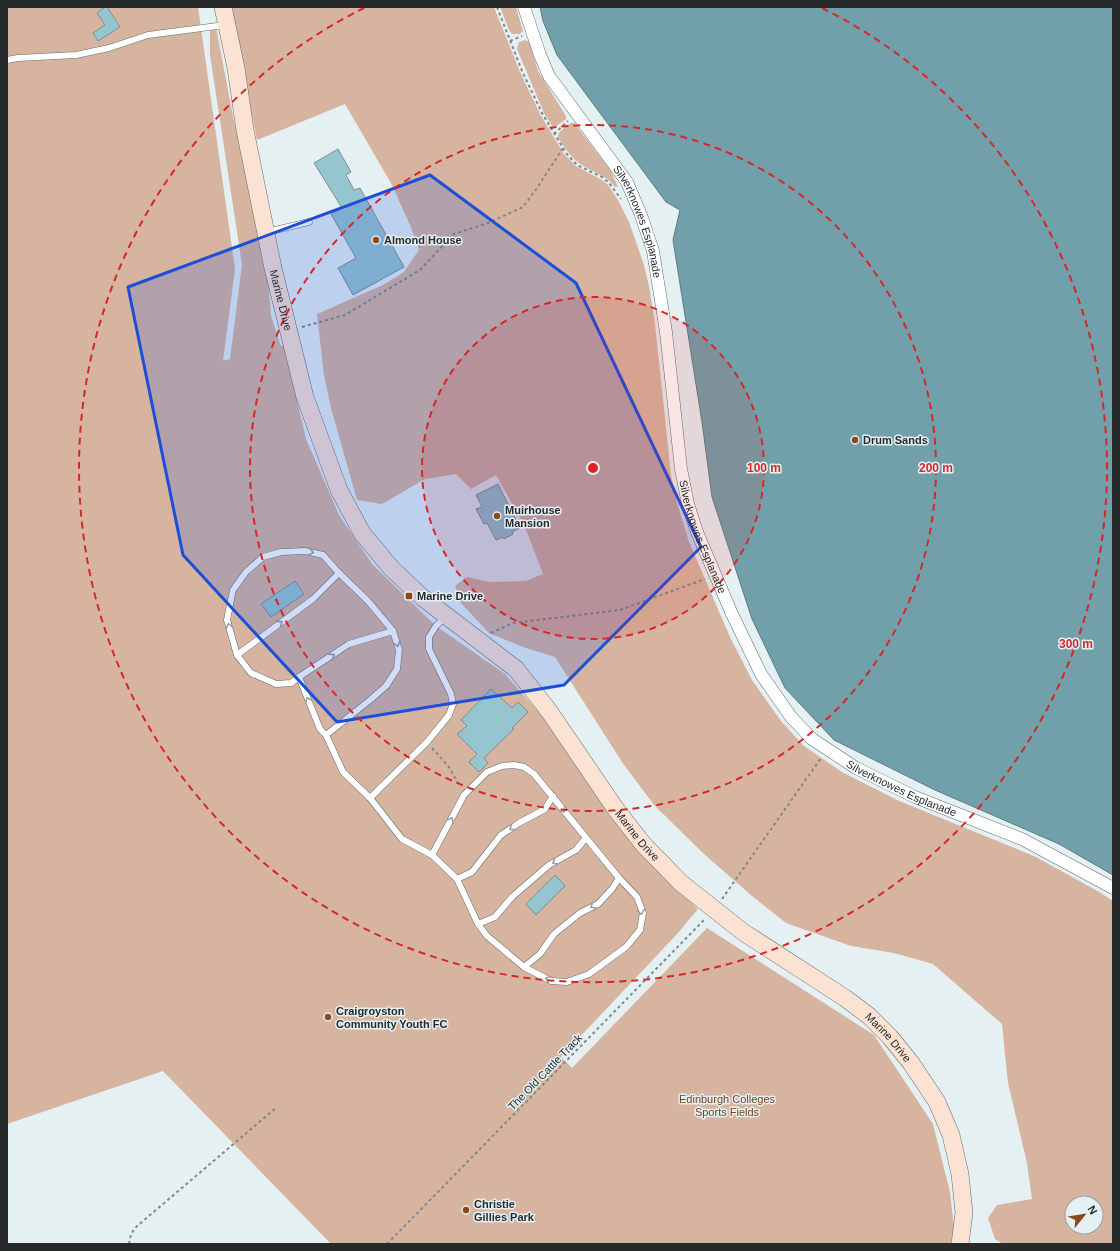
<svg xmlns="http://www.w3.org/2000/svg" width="1120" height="1251" viewBox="0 0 1120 1251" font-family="Arial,sans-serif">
  <rect width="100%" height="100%" fill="#e5f0f3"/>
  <g fill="#d7b49f" fill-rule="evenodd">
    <polygon points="7,7 198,7 235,269 223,361 230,359 242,265 210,55 210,22 216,27 233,116 256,216 268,279 271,316 281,346 284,346 306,439 339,515 372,564 436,626 505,674 543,717 609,814 650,863 698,909 678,933 561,1057 572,1068 707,928 874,1035 933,1124 950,1192 954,1228 951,1244 331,1244 163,1071 7,1124"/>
    <path d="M229,7H494L520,72L540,114L564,154L576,166L602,180L608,185L618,200L629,222L644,265L649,286L655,324L671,475L677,503L689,542L730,637L752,680L781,721L804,746L842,772L897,800L1036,857L1101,893L1113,901V1244H1003L995,1239L988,1218L997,1205L1032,1199L1027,1163L1008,1083L1002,1024L933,964L894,953L851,946L786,923L752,896L704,854L654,805L622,762L555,657L523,647L489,633L461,603L455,586L467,577L490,582L526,581L543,574L524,525L496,475L471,489L456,474L425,479L382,504L357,500L331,408L324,375L317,314L383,285L404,272L419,250L410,225L392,185L345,104L257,140ZM1072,1203H1096V1227H1072Z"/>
    <polygon points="500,7 516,7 523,31 520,34 512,34 509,30"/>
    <polygon points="525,40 529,42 538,71 566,116 566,119 555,127 552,126 544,113 517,49 519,42"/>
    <path d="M571,123H574L611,171L618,187H615C605,174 591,172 579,163C572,158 567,151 562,144C561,141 558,139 558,136C559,130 567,126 571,123Z"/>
  </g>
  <polygon fill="#71a0aa" stroke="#5a7d84" points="540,7 1113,7 1113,875 1059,844 935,790 834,740 785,688 752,619 712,497 702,422 673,240 680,210 666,202 557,55 543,21"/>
  <g fill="#95c5cf" stroke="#838d8f">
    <polygon points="105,7 107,7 120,27 98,41 93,33 105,25 97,13"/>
    <polygon points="338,149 351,172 346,175 354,190 360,188 404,267 353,295 338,268 356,258 331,214 342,208 314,163"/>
    <polygon points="498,484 520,528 512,532 513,534 504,539 503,537 496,540 487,523 484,524 476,509 482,507 476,495"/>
    <polygon points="295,581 304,594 271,617 261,604"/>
    <polygon points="491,689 512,708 518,702 528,712 512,728 514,729 484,758 488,763 479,772 469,762 477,754 457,734 467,726 461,720"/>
    <polygon points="555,875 565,886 536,915 526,904"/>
  </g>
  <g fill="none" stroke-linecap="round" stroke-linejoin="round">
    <defs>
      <g id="lane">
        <polyline points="7,60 18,58 76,55 109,48 148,35 225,25"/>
        <polyline points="267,232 309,222"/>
        <polyline points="237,655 313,599 339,573"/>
        <polyline points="299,677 349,644 393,631"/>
        <polyline points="326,735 370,700 386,686 397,669 399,650 393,631 368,601 339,573 323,555 305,551 281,552 263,557 246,572 233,590 227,620 237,655 251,673 276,684 291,683 299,677 320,729 326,735 343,772 370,798 402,839 432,855 457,879 478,924 487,936 524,967 551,981 567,982 589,974 626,947 640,930 643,913 637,897 619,878 534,774 524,767 514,765 502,766 487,772 464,795 432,855"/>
        <polyline points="370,798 427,742 449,715 453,704 451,694 429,649 429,637 436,626 445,617"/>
        <polyline points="457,879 472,872 501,835 519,823 545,809 553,796"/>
        <polyline points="478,924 495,917 512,897 549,865 576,850 585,839"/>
        <polyline points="524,967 540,954 554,934 580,913 598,904 612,889 619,878"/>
      </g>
      <g id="street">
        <path id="s1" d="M524,7L540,55L549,76L627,182L641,215L653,251L666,332L681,469L688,504L697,532L732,614L761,674L791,717L812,739L856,768L915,797L1022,839L1113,888"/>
      </g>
      <g id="secondary">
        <path id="s2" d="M223,7L236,68L245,130L273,268L305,397L339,490L362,533L392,569L423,598L516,669L549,711L615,808L643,844L681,883L743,932L845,998L869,1016L890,1037L911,1063L937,1102L951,1135L960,1174L964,1213L960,1244"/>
      </g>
    </defs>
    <use href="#lane" stroke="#626c6e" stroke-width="7"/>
    <use href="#street" stroke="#626c6e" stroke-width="13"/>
    <use href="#secondary" stroke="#626c6e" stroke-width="18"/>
    <g stroke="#81888a" stroke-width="2" stroke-dasharray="3 3" stroke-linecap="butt">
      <polyline points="497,7 522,71 542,113 566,153 577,165 602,177 609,183 621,199"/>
      <polyline points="510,41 522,36"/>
      <polyline points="554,134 568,121"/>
      <polyline points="302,327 345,315 420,270 454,234 488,223 523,207 537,188 563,148"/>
      <polyline points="491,633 513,623 620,610 705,579"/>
      <polyline points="432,748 449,767 460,787"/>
      <polyline points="722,899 821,758"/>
      <polyline points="129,1244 131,1234 136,1227 277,1107"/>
      <polyline points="387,1244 705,919"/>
    </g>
    <use href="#lane" stroke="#fff" stroke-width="6"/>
    <use href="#street" stroke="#fff" stroke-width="12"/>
    <use href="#secondary" stroke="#fce2d2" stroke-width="17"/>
  </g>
  <defs><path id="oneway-chevron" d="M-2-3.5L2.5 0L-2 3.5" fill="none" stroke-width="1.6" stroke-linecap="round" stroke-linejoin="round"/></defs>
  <g stroke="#9d9fa0">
    <use href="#oneway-chevron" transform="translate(311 552) rotate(10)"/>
    <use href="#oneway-chevron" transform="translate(280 623) rotate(-36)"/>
    <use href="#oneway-chevron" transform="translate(229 626) rotate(-104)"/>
    <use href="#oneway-chevron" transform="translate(397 644) rotate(74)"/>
    <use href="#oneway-chevron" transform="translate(332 656) rotate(-33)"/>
    <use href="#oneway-chevron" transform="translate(308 700) rotate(-112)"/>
    <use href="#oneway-chevron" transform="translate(563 810) rotate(53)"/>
    <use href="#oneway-chevron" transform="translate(451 820) rotate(-62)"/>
    <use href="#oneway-chevron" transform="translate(512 828) rotate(144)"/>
    <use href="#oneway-chevron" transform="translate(555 862) rotate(150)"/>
    <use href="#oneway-chevron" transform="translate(593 906) rotate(152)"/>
    <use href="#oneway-chevron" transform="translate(641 912) rotate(82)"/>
    <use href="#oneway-chevron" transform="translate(548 979) rotate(-157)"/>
  </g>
  <path fill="#1d4ed8" fill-opacity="0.2" stroke="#1d4ed8" stroke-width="3" stroke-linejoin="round" d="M430,175L576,283L701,547L564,685L337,722L183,555L128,287Z"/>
  <circle cx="593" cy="468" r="171" fill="#d62828" fill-opacity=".12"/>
  <g fill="none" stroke="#d62828" stroke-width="2" stroke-dasharray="7 5">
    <circle cx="593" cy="468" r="171"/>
    <circle cx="593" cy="468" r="343"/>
    <path d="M822 8A514 514 0 1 1 364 8"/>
  </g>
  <g fill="#8c4919" stroke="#e5f0f3" stroke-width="1.5">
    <circle cx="376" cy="240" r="4"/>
    <circle cx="855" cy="440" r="4"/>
    <circle cx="497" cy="516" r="4"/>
    <rect x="405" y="592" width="8" height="8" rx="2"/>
    <circle cx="328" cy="1017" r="4"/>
    <circle cx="466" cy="1210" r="4"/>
  </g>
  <g text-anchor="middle" stroke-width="3" stroke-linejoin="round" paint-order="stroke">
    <g font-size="11" fill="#262a2b" stroke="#e5f0f3">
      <text dy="4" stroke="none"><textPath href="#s1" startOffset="246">Silverknowes Esplanade</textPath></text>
      <text dy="4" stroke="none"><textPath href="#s2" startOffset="299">Marine Drive</textPath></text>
      <text dy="4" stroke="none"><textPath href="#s1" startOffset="570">Silverknowes Esplanade</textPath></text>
      <text dy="4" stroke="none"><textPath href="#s1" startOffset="905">Silverknowes Esplanade</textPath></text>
      <text dy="4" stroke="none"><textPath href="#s2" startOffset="959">Marine Drive</textPath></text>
      <text dy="4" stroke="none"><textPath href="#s2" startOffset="1283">Marine Drive</textPath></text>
      <text transform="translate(545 1072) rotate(-46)" y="4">The Old Cattle Track</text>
    </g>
    <g font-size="11" font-weight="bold" fill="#262a2b" stroke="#e5f0f3" text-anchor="start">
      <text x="384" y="244">Almond House</text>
      <text x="863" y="444">Drum Sands</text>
      <text x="505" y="514">Muirhouse<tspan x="505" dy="13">Mansion</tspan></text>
      <text x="417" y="600">Marine Drive</text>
      <text x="336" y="1015">Craigroyston<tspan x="336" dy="13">Community Youth FC</tspan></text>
      <text x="474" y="1208">Christie<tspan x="474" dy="13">Gillies Park</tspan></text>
    </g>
    <g font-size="11" fill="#724120" stroke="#e5f0f3">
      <text x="727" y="1103">Edinburgh Colleges<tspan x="727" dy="13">Sports Fields</tspan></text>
    </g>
  </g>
  <circle cx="593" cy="468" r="6" fill="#d62828" stroke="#e5f0f3" stroke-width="2"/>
  <g font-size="12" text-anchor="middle" font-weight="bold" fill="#d62828" stroke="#e5f0f3" stroke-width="3" stroke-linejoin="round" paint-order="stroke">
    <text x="764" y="472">100 m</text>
    <text x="936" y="472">200 m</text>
    <text x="1076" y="648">300 m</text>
  </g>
  <rect width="1120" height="1251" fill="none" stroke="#262a2b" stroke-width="16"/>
  <g transform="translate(1084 1215) rotate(60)"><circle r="19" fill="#e5f0f3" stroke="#99a1a3"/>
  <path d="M0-3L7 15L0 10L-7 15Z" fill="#8c4919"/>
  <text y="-6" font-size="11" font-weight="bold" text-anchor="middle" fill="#262a2b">N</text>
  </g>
</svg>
